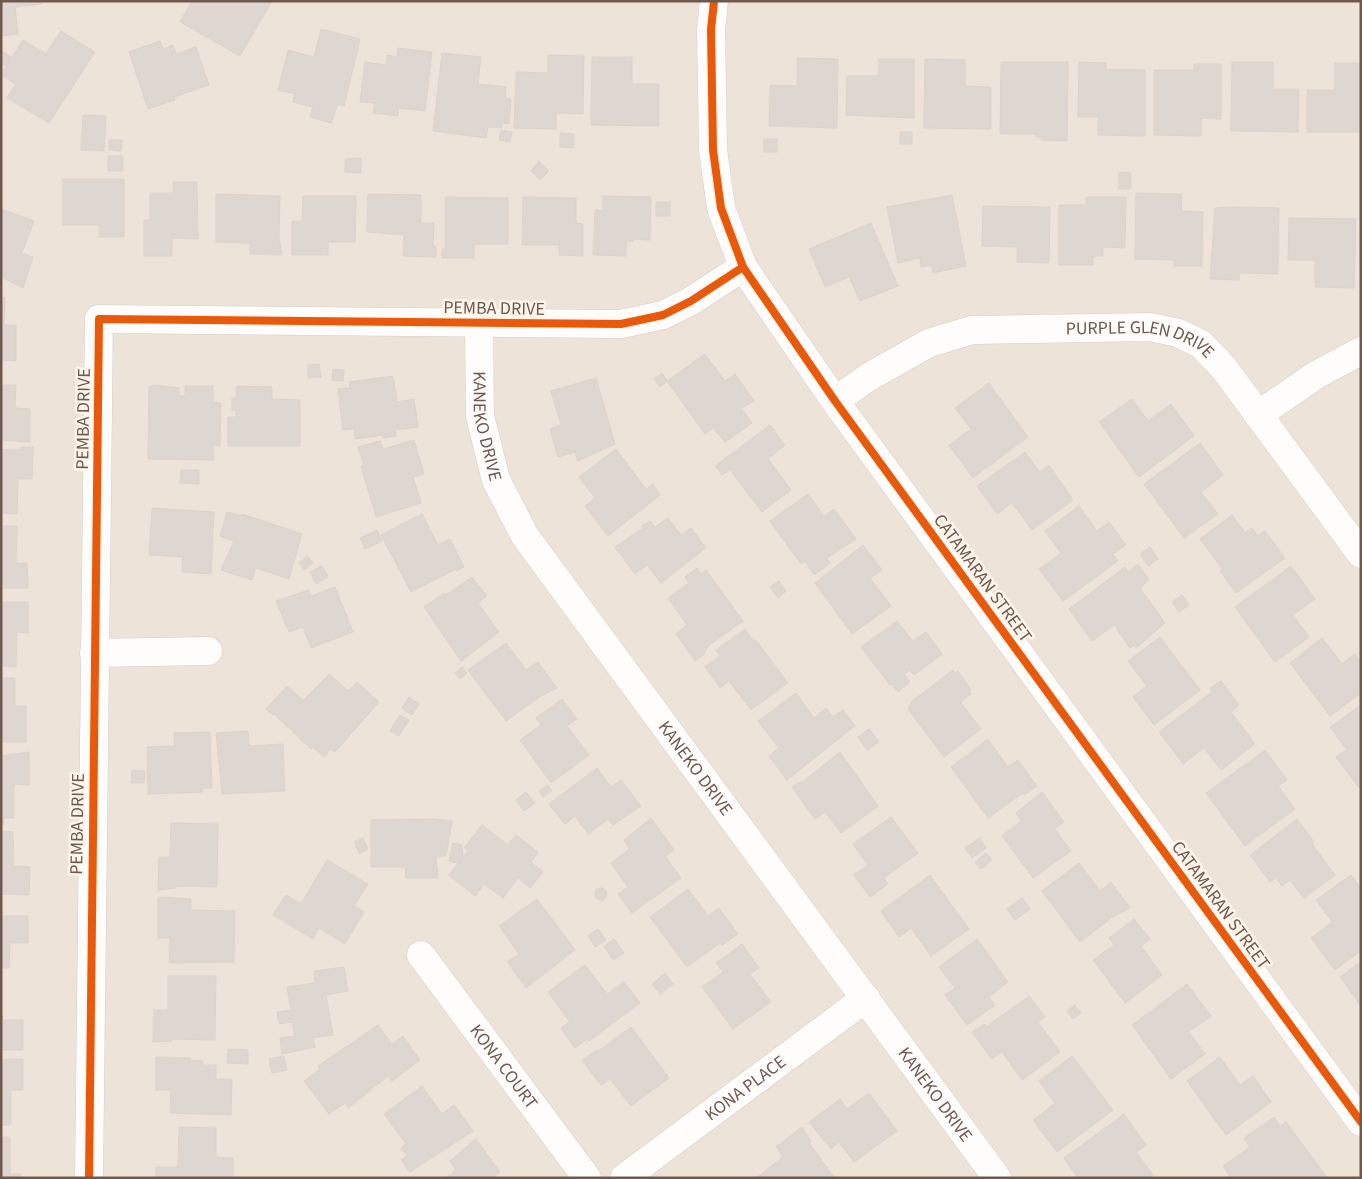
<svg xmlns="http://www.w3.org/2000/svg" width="1362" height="1179" viewBox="0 0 1362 1179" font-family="'Source Sans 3',sans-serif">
  <rect width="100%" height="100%" fill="#f5f0ea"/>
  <rect fill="#eee3d8" x="1" y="1" width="1360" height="1177"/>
  <g fill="#ded6d0" stroke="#ddd3cd">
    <polygon points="1,1 41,1 42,4 15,7 18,34 1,36"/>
    <polygon points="192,1 272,1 240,56 180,22"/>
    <polygon points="321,29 360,39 344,106 338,104 331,123 310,117 313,107 293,102 295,94 278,90 288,50 314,57"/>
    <polygon points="61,31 95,52 49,123 7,98 16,84 1,75 23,40 46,54"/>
    <polygon points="160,41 163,49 173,45 176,54 196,47 209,85 174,97 175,100 148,109 129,52"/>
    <polygon points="398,48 432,52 425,111 399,108 398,116 373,113 375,103 360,102 365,62 386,65 387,55 397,57"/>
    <polygon points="2,51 11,57 6,66 1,63"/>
    <polygon points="442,53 481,57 478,84 506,87 505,98 511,99 509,124 502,123 502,128 488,127 486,138 433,131"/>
    <polygon points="548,55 584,56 583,114 556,113 556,129 514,128 516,72 548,73"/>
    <polygon points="592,57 632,57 632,84 659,84 659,126 591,125"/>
    <polygon points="797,58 838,59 837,128 769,126 770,85 797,86"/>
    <polygon points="879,59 914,59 914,118 846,115 847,76 879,76"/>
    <polygon points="925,59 965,60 965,86 991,87 991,129 924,128"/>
    <polygon points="1001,62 1068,62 1067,141 1041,140 1041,137 1036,137 1036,134 1000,134"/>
    <polygon points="1079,62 1106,63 1106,69 1145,70 1145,136 1098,135 1098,117 1078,117"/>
    <polygon points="1232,62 1273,62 1273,89 1299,89 1298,132 1231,131"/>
    <polygon points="1335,63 1361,63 1361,132 1307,132 1307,90 1335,90"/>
    <polygon points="1194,64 1221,64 1221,119 1201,118 1201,136 1154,135 1154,70 1194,70"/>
    <polygon points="83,115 106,116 104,151 81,150"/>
    <polygon points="501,130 512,132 510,142 499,140"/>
    <rect x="900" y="132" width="12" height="12"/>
    <polygon points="560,133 574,134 574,148 560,147"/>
    <rect x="764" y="139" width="13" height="13"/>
    <polygon points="109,140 122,140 121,151 109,150"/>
    <rect x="108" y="156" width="15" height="15"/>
    <polygon points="361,158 361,173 345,172 345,159"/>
    <polygon points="539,161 549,171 540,180 531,171"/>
    <polygon points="1119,172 1131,173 1131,189 1119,189"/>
    <polygon points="63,179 124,179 124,237 99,237 99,225 63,225"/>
    <polygon points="173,182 197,182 198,239 172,238 172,256 144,256 144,220 150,220 150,193 173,193"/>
    <polygon points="1136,193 1182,194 1181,211 1203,212 1202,266 1174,266 1174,260 1135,259"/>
    <polygon points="216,194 280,196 279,238 282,255 250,254 250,243 216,242"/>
    <polygon points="368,194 421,195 421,223 434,223 433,247 436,246 436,257 403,256 404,235 367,232"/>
    <polygon points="952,195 966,266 933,273 932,265 921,267 920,258 898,263 887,207"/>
    <polygon points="303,196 356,196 355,242 328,242 328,255 292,255 292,221 302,221"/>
    <polygon points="603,196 651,197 650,240 633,239 633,241 627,241 626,256 593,255 595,210 603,210"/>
    <polygon points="445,197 508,198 508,244 474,244 474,258 442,258 442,249 445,249"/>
    <polygon points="523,197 576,198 576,223 583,224 583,256 559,255 559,245 522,245"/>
    <polygon points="1086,197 1126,197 1125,248 1103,247 1103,256 1093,256 1093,265 1059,265 1059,205 1086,205"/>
    <rect x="656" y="202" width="14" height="14"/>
    <polygon points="983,206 1050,207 1049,263 1017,262 1017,247 982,246"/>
    <polygon points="1232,207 1279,208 1278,274 1240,273 1239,280 1210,279 1215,208"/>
    <polygon points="1,209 34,221 22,253 33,257 23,288 1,277"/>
    <polygon points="1289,218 1356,219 1354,288 1315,287 1315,260 1288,260"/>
    <polygon points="871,223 898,286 860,301 849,277 825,287 809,249"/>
    <polygon points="1,297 5,298 4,325 16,325 16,361 1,360"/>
    <polygon points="705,354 725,381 735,374 754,401 741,408 752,423 725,442 713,428 705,434 667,381"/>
    <polygon points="319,364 321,377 308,378 308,365"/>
    <polygon points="333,369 344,370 343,381 332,380"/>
    <polygon points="662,373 667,381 660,387 654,379"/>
    <polygon points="393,376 397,402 414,399 418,427 395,430 396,436 383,438 383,435 355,439 354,429 343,430 338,389 350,388 349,382"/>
    <polygon points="596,378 615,444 578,461 575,452 558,457 550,429 561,425 551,391"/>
    <polygon points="989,383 1028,437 973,478 949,445 971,429 955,408"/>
    <polygon points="1,385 16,385 15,408 30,409 30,442 1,440"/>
    <polygon points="154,385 179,388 179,396 185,396 185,386 213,386 213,402 221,403 220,446 213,445 214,460 148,459 149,387"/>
    <polygon points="237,386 272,387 272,399 300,400 300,446 228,446 228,417 236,417 236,410 232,410 232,398 236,399"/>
    <polygon points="1132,399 1148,421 1171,404 1194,436 1139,477 1099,422"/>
    <polygon points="770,425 785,445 768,459 791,490 762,512 730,470 722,475 715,466"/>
    <polygon points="414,440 424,474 413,477 421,503 376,517 361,466 364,465 358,447 380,441 383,449"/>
    <polygon points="1200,443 1223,475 1201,492 1218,514 1184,538 1144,484"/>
    <polygon points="21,447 33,447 32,479 18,479 17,514 1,513 1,450 21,449"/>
    <polygon points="616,449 646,489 653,484 660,495 608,536 585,506 595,498 579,477"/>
    <polygon points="1025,452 1040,472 1049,465 1073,500 1032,530 1012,503 997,514 977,486"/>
    <polygon points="181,470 199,470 199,484 180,483"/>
    <polygon points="808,494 824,516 834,509 856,539 827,558 830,563 814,575 805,561 801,564 770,521"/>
    <polygon points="1079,506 1097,531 1109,522 1126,545 1113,554 1118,561 1063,601 1039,569 1061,553 1045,531"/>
    <polygon points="152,508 214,512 211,574 182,572 183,557 149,555"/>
    <polygon points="227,512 241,516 242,514 302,534 289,579 256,568 252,580 221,570 234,541 220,536"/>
    <polygon points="422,514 438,545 450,539 464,567 457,571 456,569 411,592 381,535"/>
    <polygon points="1232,515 1245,533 1252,528 1258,536 1265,531 1285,558 1236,593 1220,571 1223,570 1200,539"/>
    <polygon points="668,518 681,535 691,528 706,548 661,583 647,565 635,574 615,547 643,528 642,526 650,521 655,527"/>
    <polygon points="1,526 17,526 16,563 27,563 28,588 1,588"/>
    <polygon points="377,530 382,541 365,549 360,538"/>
    <polygon points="863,545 882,570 870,578 891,606 852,634 815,583"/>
    <polygon points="1150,547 1158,559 1148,566 1140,554"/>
    <polygon points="308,556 313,563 304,570 299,563"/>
    <polygon points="1138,564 1149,580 1140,588 1165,623 1136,648 1134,645 1130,648 1114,625 1092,641 1069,609 1125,567 1128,572"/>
    <polygon points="322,566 328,577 316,584 310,572"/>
    <polygon points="1291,566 1315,599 1293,615 1309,637 1275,662 1235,607"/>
    <polygon points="697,568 701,574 706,570 743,621 708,646 704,652 705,654 695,661 676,634 687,625 668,598 689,583 685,577"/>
    <polygon points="472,577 487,596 478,603 499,632 461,661 424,607 444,593 446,595"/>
    <polygon points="779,581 786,591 778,598 770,587"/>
    <polygon points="335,587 353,632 311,648 303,627 289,632 276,601 309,590 311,596"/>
    <polygon points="1182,595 1189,605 1179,612 1172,602"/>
    <polygon points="1,602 28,602 28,633 17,632 16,667 1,666"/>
    <polygon points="897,621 913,641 926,632 942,654 914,675 910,670 904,674 910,682 898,692 892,684 890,685 861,647"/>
    <polygon points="745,629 754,642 756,640 788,683 751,710 729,681 720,688 705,667 720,656 716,650"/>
    <polygon points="1160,637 1200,690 1154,725 1133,697 1147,686 1128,661"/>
    <polygon points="1322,638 1342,664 1355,654 1361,662 1361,693 1330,716 1290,663"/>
    <polygon points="506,643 526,670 538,662 557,688 541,696 506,721 468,670"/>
    <polygon points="462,667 467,673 460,679 455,673"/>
    <polygon points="953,670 955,673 958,671 971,690 969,691 971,694 960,702 981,729 944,757 908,709 912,701"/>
    <polygon points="329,674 348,691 357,682 379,702 335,752 331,749 324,757 313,747 311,749 274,714 273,715 266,709 287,686 303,700"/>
    <polygon points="1,678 15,678 15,706 26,706 26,742 1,742"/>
    <polygon points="1221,681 1239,705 1231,712 1255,744 1221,770 1204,748 1183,764 1159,732 1212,692 1210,688"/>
    <polygon points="796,693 814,718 826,708 833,717 843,710 855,726 787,780 769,756 779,748 758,721"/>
    <polygon points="409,697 419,704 412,715 402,708"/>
    <polygon points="562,699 577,719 567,726 589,755 551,783 520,740 541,725 536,718"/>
    <polygon points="1361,705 1361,787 1359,788 1336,757 1347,750 1330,727"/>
    <polygon points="400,715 409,720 399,736 390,731"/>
    <polygon points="869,729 879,742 867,750 858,737"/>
    <polygon points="248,731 249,746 283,744 285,791 222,794 216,733"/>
    <polygon points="210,732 212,788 202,788 202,792 148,794 147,747 175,746 174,733"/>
    <polygon points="988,739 1008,767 1018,760 1037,786 1024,795 1023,793 988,818 951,767"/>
    <polygon points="1265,750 1287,780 1278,786 1295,809 1245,846 1206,793"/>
    <polygon points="29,752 29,785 14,784 14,818 3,818 4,825 1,825 1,756"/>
    <polygon points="840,752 878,806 841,833 825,812 815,819 792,787 800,782 801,783"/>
    <polygon points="597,768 611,787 621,780 641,806 613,825 608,819 588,834 575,816 565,824 549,804"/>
    <polygon points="132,770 145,771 144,783 131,783"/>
    <polygon points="548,785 552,791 543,797 539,791"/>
    <polygon points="526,792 535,803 524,811 516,800"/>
    <polygon points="1042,792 1064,822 1055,829 1071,851 1033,878 1002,836 1021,821 1016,813"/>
    <polygon points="891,817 918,853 884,878 888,884 870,897 854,875 868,865 853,844"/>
    <polygon points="651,818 674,850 665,856 681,878 632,913 618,894 628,887 611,863 630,849 624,840"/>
    <polygon points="435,819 452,821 446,856 436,856 438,878 406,878 405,867 371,867 371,820"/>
    <polygon points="1297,819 1314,842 1312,844 1335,875 1304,898 1290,880 1282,886 1276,878 1270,882 1250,855"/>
    <polygon points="171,823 218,824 217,887 176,886 176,888 158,890 159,857 170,857"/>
    <polygon points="482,825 508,845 516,835 538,852 531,862 543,872 530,888 518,878 503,898 484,884 475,896 449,875 468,851 464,848"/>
    <polygon points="1,831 13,832 14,866 30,867 29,895 1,894"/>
    <polygon points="363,838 368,849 359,854 355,842"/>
    <polygon points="980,838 986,848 972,858 965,848"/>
    <polygon points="453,843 462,845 463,855 458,863 449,861"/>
    <polygon points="986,853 992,860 981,869 975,862"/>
    <polygon points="327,860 368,884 354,906 364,912 345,944 319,928 313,939 273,915 286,895 301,904"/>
    <polygon points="1079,863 1100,891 1111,882 1130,908 1114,916 1080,942 1042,891"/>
    <polygon points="930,875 969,929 931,956 911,928 899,937 881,911"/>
    <polygon points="1351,875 1361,888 1361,951 1335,970 1311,938 1332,922 1316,900"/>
    <circle cx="601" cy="894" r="6"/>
    <polygon points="688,889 708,916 719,908 738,934 722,945 720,943 687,967 650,917"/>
    <polygon points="158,897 191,899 191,910 235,911 234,962 169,963 170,938 158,938"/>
    <polygon points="1022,898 1030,909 1015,920 1007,909"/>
    <polygon points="537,899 575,950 526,988 507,962 519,954 499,926"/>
    <polygon points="1,916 28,916 28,943 10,943 9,968 1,968"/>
    <polygon points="1134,919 1150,939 1141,946 1162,975 1125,1003 1093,960 1114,945 1109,938"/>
    <polygon points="598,929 606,940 595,947 588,936"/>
    <polygon points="614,939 624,953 613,960 604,946"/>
    <polygon points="977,939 1008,982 989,997 995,1005 967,1025 945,995 955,988 939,967"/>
    <polygon points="742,944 759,968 750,974 771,1002 733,1029 702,987 723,972 716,963"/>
    <polygon points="1361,962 1361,1006 1340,977"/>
    <polygon points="585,965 607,994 624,982 640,1003 589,1041 587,1039 575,1048 561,1028 570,1022 548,992"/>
    <polygon points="344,967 348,991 326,995 333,1035 313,1038 315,1047 282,1054 280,1038 295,1036 292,1022 279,1024 277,1012 291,1010 287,987 315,983 314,971"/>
    <polygon points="665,973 673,984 660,994 652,984"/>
    <polygon points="168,976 216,976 215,1040 172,1039 172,1041 153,1042 154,1010 168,1010"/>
    <polygon points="1187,984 1211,1016 1189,1032 1205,1054 1171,1079 1132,1025"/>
    <polygon points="1029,996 1045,1017 1038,1022 1060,1052 1022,1080 1002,1052 992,1059 972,1032 985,1024 987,1026"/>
    <polygon points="1075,1005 1081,1013 1073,1019 1067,1011"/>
    <polygon points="1,1009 3,1020 23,1020 23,1050 1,1050"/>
    <polygon points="378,1025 392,1044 403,1036 420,1060 392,1081 388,1076 348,1108 345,1103 329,1114 304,1081 320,1069 318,1066"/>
    <polygon points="631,1027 669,1078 631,1106 610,1079 601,1085 582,1060 597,1050 598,1051"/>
    <polygon points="228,1049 248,1050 248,1064 227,1063"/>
    <polygon points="284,1056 287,1070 272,1073 269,1059"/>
    <polygon points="1072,1056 1113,1110 1057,1152 1033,1120 1055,1103 1039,1081"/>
    <polygon points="156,1057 191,1058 190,1060 203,1061 203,1065 216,1065 216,1079 232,1079 231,1115 170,1113 171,1090 156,1090"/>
    <polygon points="1220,1057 1240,1085 1253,1076 1271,1102 1226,1135 1187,1081"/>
    <polygon points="9,1059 23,1059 23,1090 11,1090 11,1125 1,1125 1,1060"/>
    <polygon points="422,1086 442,1114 454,1105 473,1131 410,1172 401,1160 407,1156 401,1148 406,1144 384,1114"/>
    <polygon points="869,1093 897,1131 854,1162 839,1142 831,1149 809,1122 840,1099 847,1109"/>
    <polygon points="1124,1114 1146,1145 1136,1152 1153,1175 1149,1178 1078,1178 1064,1158"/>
    <polygon points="1274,1117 1280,1126 1286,1122 1326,1176 1231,1178 1223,1166 1250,1147 1244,1138"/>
    <polygon points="179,1127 216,1128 216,1157 233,1158 233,1178 156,1178 156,1167 178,1167"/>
    <polygon points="802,1127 811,1142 809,1143 834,1177 756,1178 783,1157 776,1147"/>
    <polygon points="1,1137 10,1137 10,1174 21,1174 21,1178 1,1178"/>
    <polygon points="476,1139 500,1172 492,1178 445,1178 456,1170 450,1161"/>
  </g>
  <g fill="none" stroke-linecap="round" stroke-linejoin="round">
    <defs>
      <g id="minor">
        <polyline points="714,1 711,30 713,150 721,208 743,267 835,401 1361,1122"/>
        <path id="s1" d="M479,323L480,416L496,480L525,536L997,1178"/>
        <path id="s2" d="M835,401L867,378L929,343L972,330L1150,327L1178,333L1201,344L1223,367L1361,554"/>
        <polyline points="1258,415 1316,375 1361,351"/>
        <polyline points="94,653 208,651"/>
        <path id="s3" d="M421,955L587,1178"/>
        <polyline points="89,1178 99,319 621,324 663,315 691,301 743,267"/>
        <path id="s4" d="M624,1178L866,998"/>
      </g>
    </defs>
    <use href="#minor" stroke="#d4cdc8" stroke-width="29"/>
    <use href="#minor" stroke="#fefdfc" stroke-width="28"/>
    <defs>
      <g id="cycleway">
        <polyline points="714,1 711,30 713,150 721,208 743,267 835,401 1361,1122"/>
        <polyline points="89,1178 99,319 621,324 663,315 691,301 743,267"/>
      </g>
    </defs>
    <use href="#cycleway" stroke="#fdf5eb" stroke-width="11"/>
    <use href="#cycleway" stroke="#e8590c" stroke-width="8"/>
  </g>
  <g text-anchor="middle" stroke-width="5" stroke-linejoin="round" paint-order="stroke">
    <g font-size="18" fill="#70584d" stroke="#fdf5eb">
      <text transform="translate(494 308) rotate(1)" y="6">PEMBA DRIVE</text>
      <text dy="6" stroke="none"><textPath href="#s2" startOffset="326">PURPLE GLEN DRIVE</textPath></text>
      <text transform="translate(83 419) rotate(-89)" y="6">PEMBA DRIVE</text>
      <text dy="6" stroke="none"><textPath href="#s1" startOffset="104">KANEKO DRIVE</textPath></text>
      <text transform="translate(983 578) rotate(54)" y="6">CATAMARAN STREET</text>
      <text dy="6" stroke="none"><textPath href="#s1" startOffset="510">KANEKO DRIVE</textPath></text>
      <text transform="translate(77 824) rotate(-89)" y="6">PEMBA DRIVE</text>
      <text transform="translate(1221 905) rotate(54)" y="6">CATAMARAN STREET</text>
      <text dy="6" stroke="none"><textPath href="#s3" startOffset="139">KONA COURT</textPath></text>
      <text dy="6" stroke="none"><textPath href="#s4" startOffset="151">KONA PLACE</textPath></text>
      <text dy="6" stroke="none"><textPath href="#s1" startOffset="915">KANEKO DRIVE</textPath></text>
    </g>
  </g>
  <rect width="1362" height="1179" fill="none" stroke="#70584d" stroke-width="5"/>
</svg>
